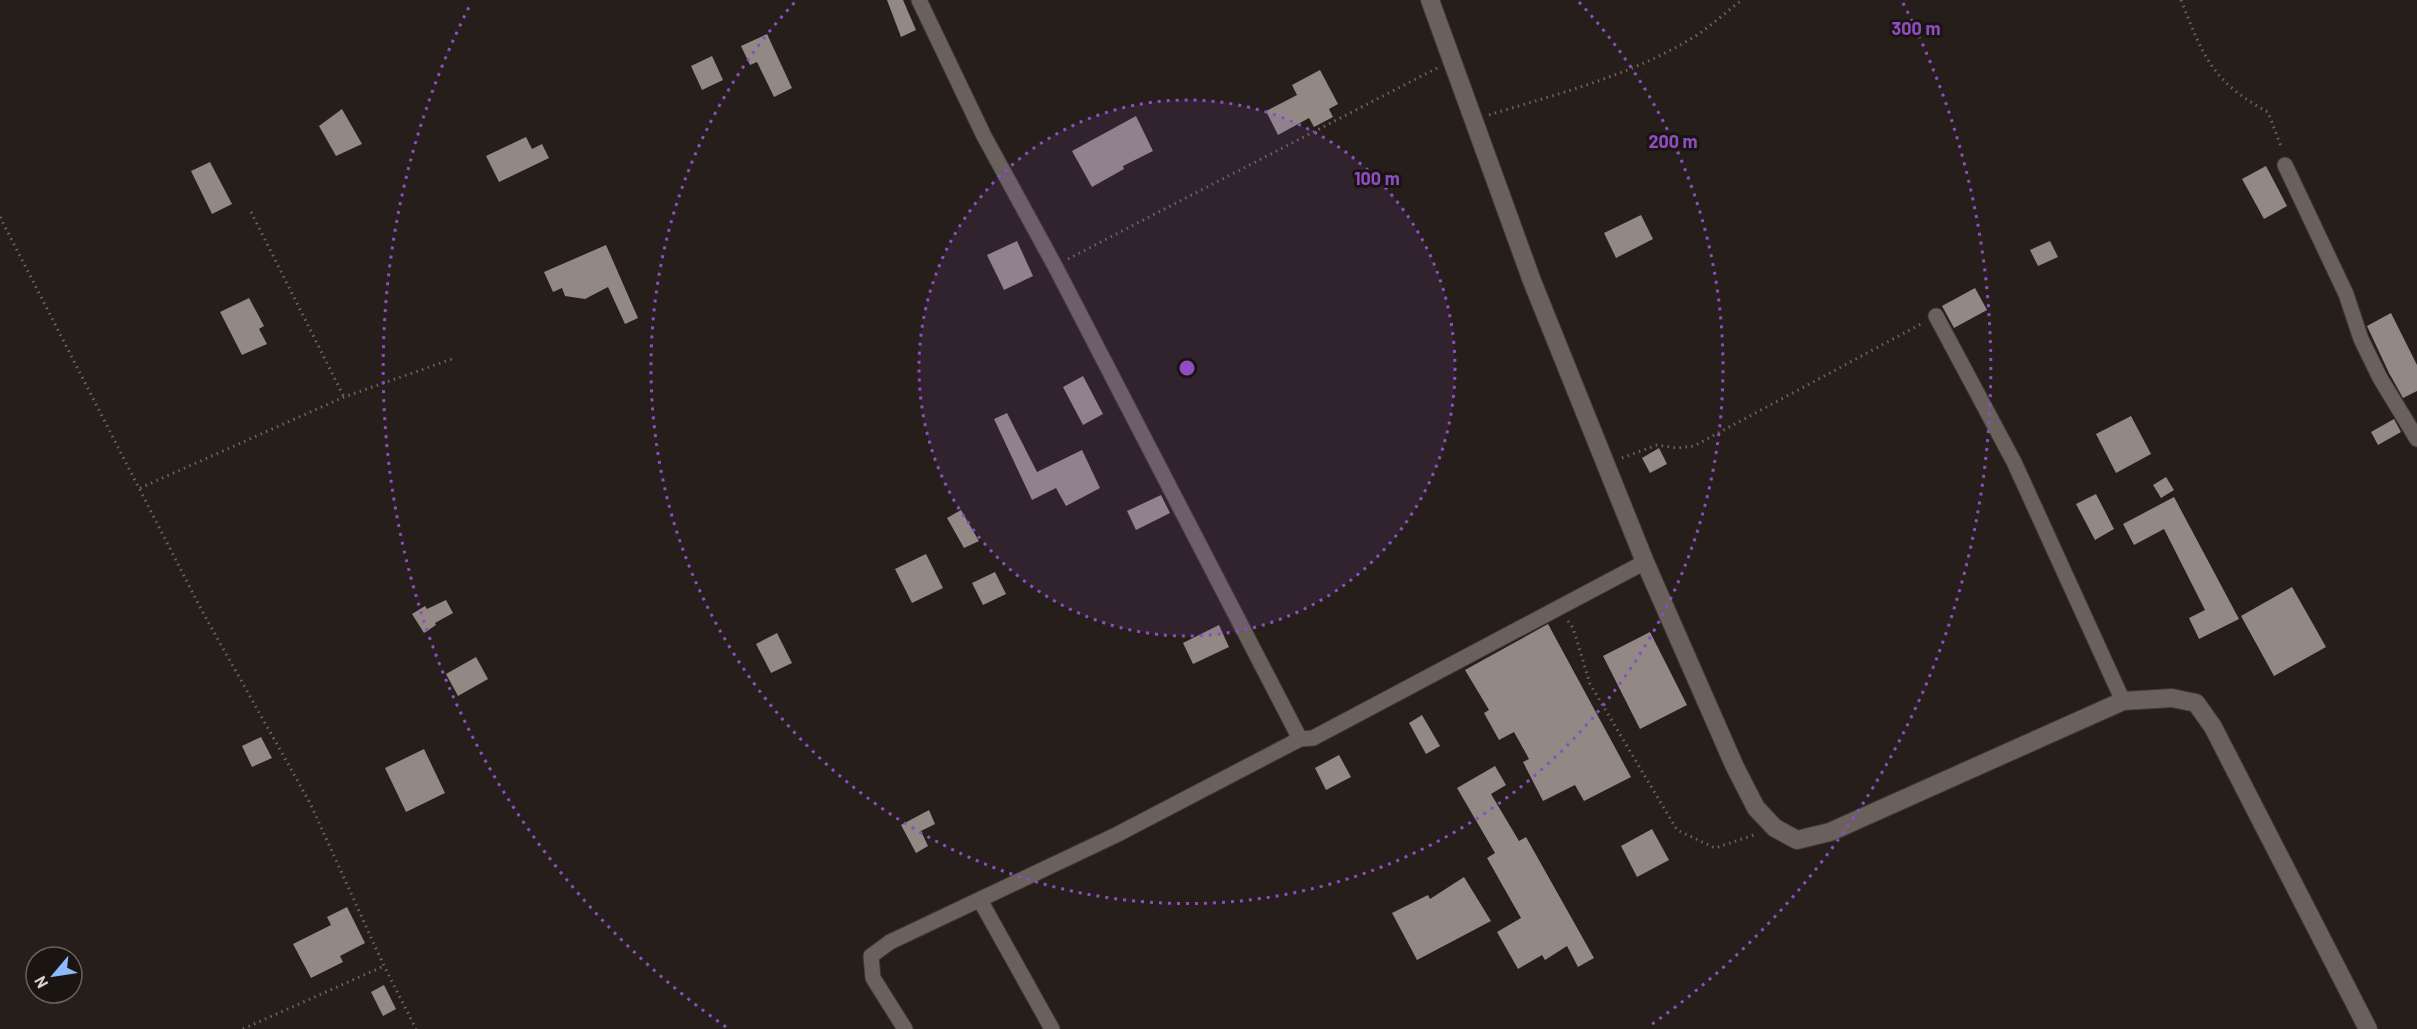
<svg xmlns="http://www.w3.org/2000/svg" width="2417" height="1029" viewBox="0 0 2417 1029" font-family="Barlow,sans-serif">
  <rect width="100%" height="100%" fill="#251e1a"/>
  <g fill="#928985">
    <polygon points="887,0 903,0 916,30 901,37"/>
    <polygon points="767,34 792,88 774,97 757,62 750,65 741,46"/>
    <polygon points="712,56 723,80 702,90 691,66"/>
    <polygon points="1320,70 1338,104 1329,109 1333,117 1314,127 1309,118 1278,135 1266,111 1297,95 1292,85"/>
    <polygon points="342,109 362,144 336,156 319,126"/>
    <polygon points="1136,116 1153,151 1123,166 1124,169 1092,187 1072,151"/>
    <polygon points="526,137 532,149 542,144 549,158 499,182 486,156"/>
    <polygon points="210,162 232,204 212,214 191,171"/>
    <polygon points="2266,166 2287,206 2264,219 2242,179"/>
    <polygon points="1641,215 1653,239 1616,258 1604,233"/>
    <polygon points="1017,241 1033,276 1004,290 987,255"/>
    <polygon points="2050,241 2058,257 2038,266 2030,250"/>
    <polygon points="606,245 638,318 625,324 608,287 585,299 565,296 562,288 553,292 544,272"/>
    <polygon points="1975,288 1987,310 1954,328 1942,306"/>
    <polygon points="249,298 264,326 259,329 267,344 242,355 220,312"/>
    <polygon points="2391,313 2417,365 2417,391 2403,398 2389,373 2367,326"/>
    <polygon points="1083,376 1103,414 1083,425 1063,387"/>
    <polygon points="1007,413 1037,472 1082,450 1100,488 1066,506 1056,488 1032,500 994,419"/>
    <polygon points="2131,416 2151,454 2116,473 2096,434"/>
    <polygon points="2394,419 2401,432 2378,445 2371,432"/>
    <polygon points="1659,448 1667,464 1650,473 1642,458"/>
    <polygon points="2166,477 2174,490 2161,498 2153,485"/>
    <polygon points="2096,494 2114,529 2095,540 2076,504"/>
    <polygon points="1161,495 1170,513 1136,530 1127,511"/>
    <polygon points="2174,497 2239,619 2199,639 2189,618 2205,610 2164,529 2134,545 2123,524"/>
    <polygon points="961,510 979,541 964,548 947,518"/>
    <polygon points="926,554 943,588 912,603 895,569"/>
    <polygon points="995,572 1006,594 983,605 972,583"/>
    <polygon points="2292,587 2326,647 2274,676 2241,616"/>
    <polygon points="446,600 453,613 435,623 436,625 424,633 412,614 425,606 427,609"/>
    <polygon points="1548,624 1631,777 1584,801 1575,785 1543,801 1523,762 1529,759 1514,732 1499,740 1484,713 1489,710 1465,670"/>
    <polygon points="1219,625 1229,647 1193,664 1183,643"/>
    <polygon points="1650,632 1687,705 1640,729 1603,656"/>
    <polygon points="777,633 792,663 771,673 756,644"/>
    <polygon points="476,657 488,679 458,696 446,674"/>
    <polygon points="1422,715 1440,746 1426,754 1409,723"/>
    <polygon points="261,737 272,758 252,767 242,746"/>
    <polygon points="424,749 445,793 406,812 385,768"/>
    <polygon points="1339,755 1351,777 1326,790 1315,768"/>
    <polygon points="1495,766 1506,785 1491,794 1519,841 1526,837 1594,958 1578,967 1567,946 1545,960 1542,955 1518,969 1497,932 1521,918 1487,858 1495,853 1457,788"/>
    <polygon points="929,810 935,824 921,831 928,846 916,853 901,825"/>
    <polygon points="1652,829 1669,860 1637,877 1621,846"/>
    <polygon points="1464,877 1491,921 1417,960 1392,913 1428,895 1430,899"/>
    <polygon points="347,907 365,943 340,956 343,962 311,978 293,944 331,925 327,917"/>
    <polygon points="384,985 396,1009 383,1016 371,992"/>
  </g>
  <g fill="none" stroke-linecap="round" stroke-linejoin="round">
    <defs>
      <g id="minor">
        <polyline points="919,0 984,136 1055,266 1300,739 1313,738 1645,562"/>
        <polyline points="2285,165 2346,294 2361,339 2380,378 2417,439"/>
        <polyline points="1936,316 2014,462 2123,701"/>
        <polyline points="980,900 1052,1029"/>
        <polyline points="905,1029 873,978 871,956 890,942 1116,835 1300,739"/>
      </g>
      <polyline id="tertiary" points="1430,0 1532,281 1645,562 1735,767 1756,808 1775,828 1797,840 1830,832 2123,701 2172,698 2196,703 2213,727 2368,1029"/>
    </defs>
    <use href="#minor" stroke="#3e3936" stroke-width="17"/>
    <use href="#tertiary" stroke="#3e3936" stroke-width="20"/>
    <g stroke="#6b6561" stroke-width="3" stroke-dasharray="1.5 4.5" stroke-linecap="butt">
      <path d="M2181,0C2203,56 2212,82 2268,112L2282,149"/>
      <path d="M1489,115C1560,93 1630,76 1694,37C1711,26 1726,12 1742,0"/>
      <polyline points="251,212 344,397"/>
      <polyline points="0,217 202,611 310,803 384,966 416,1029"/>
      <polyline points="1068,259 1437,68"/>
      <polyline points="1622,458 1657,445 1677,448 1694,446 1921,324"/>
      <polyline points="140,488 344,397 452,359"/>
      <polyline points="1568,621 1573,628 1590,684 1677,830 1715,848 1757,834"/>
      <polyline points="243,1029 384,966"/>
    </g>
    <use href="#minor" stroke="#6a615d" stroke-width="15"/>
    <use href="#tertiary" stroke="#6a615d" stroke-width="18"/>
  </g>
  <circle cx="1187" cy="368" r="268" fill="#8e4dc2" fill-opacity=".12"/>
  <g fill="none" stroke="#8e4dc2" stroke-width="3" stroke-dasharray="3 6">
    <circle cx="1187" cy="368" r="268"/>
    <path d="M1579 2A536 536 0 1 1 795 2"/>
    <path d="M726 1027A804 804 0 0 1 471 3M1903 3A804 804 0 0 1 1648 1027"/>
  </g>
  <circle cx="1187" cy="368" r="9" fill="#8e4dc2" stroke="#1b1511" stroke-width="3"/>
  <g font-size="18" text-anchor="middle" font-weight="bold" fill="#8e4dc2" stroke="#1b1511" stroke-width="6" stroke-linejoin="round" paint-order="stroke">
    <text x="1916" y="35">300 m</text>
    <text x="1673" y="148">200 m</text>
    <text x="1377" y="185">100 m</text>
  </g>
  <g transform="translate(54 975) rotate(241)"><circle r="28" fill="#1b1511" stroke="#67615d" stroke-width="1.5"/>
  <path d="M0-4.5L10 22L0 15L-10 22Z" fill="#8eb9fd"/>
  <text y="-9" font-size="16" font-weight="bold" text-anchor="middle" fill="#d8d3d0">N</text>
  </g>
</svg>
